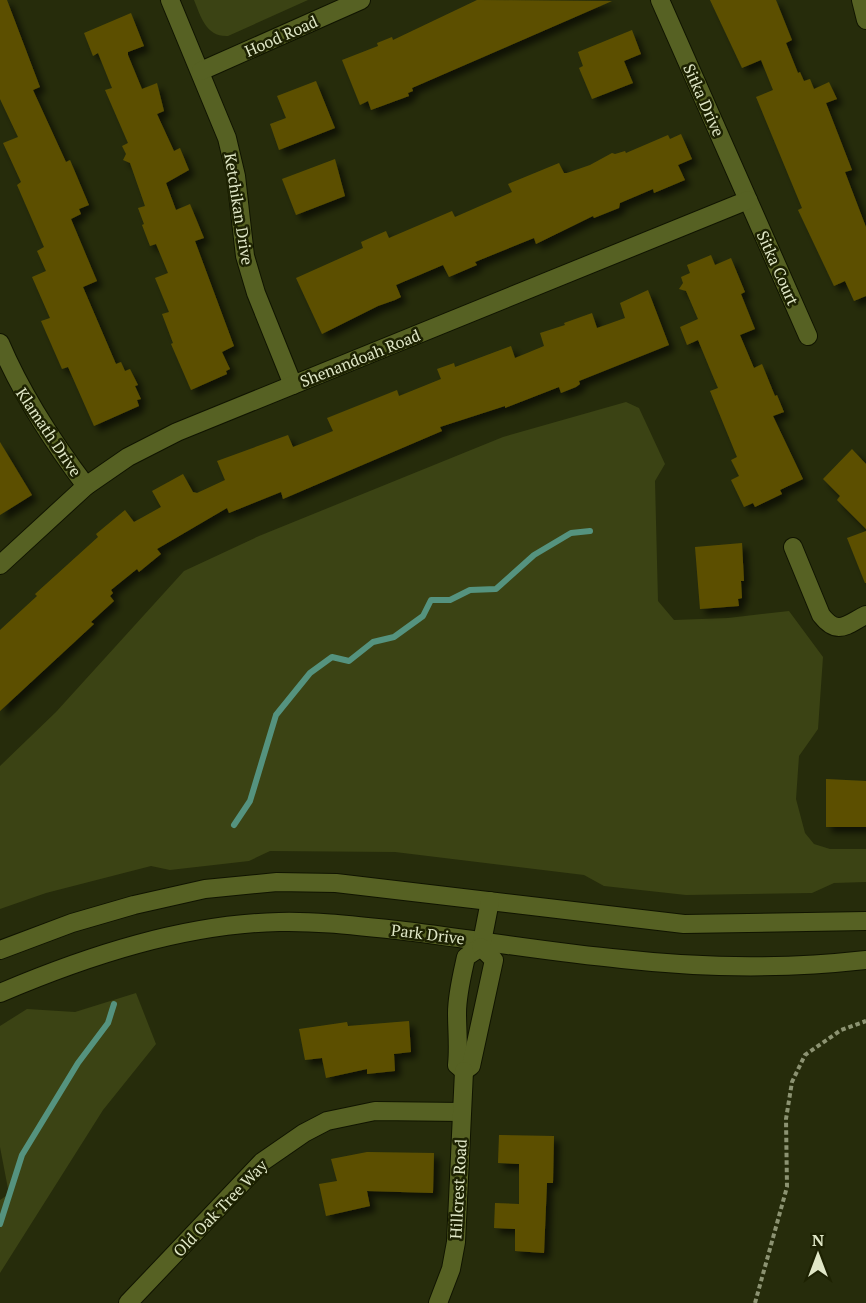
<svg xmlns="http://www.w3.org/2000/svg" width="866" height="1303" viewBox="0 0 866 1303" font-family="'PT Serif',serif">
  <defs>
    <filter id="shadow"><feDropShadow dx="5.5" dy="5.5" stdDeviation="3" flood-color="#0009"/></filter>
  </defs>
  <rect width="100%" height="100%" fill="#262c0b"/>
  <g fill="#3b4314">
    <path d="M194,0H308L228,36C206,37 201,17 194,0Z"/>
    <polygon points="626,402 639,408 665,464 655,481 658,601 674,620 728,618 789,611 823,657 818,729 799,756 796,799 805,833 814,844 830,849 866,849 866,882 834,883 812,893 686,895 604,886 584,875 395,852 270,851 249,861 170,870 151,866 46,893 0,909 0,766 56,712 184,571 259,536 503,437"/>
    <polygon points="136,993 156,1044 103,1110 0,1273 0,1200 9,1194 0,1147 0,1026 27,1009 75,1012"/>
  </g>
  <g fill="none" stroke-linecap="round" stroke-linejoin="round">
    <g stroke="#55937f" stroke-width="6">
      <polyline points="234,825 250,801 276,715 310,673 332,657 349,661 373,642 394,637 423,616 431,600 450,600 470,590 496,589 534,555 571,533 590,531"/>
      <polyline points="0,1224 22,1155 78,1063 108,1023 114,1004"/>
    </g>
  </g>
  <g fill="#5c5004" filter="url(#shadow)">
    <polygon points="0,0 7,0 40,87 33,90 66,162 70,160 89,205 79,209 81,214 71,219 97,281 83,287 116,364 121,362 125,371 130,369 138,385 135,386 141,399 137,400 139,406 94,426 68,367 62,369 41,321 50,318 32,277 46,271 37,251 44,247 17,185 21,182 3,143 18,137 0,99"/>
    <polygon points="477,0 612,1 412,88 413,91 408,93 409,96 371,110 368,101 360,105 342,60 378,46 377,43 392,37 393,40"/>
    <polygon points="710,0 776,0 792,40 786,43 798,73 800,72 804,81 810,79 814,89 829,82 837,99 826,103 852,170 845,172 866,227 866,296 854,301 845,281 834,286 798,210 802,208 756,97 773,90 761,60 742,68"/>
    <polygon points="131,13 144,46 128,52 128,55 142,89 157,83 164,111 157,114 174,151 180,148 189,170 166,183 176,210 190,204 204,238 195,241 234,346 222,352 230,369 226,371 227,374 191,390 171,344 173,343 162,314 169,312 155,278 168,273 156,244 150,246 142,225 144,224 138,208 145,206 130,163 123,160 126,154 122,146 128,143 105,90 112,88 98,53 93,56 84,33"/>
    <polygon points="632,30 641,54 624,61 633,83 592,99 579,68 583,66 578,52"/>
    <polygon points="316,81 335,128 279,150 270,124 286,118 277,96"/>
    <polygon points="681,134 692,159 678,165 685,180 654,193 653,189 620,203 619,208 594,218 593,216 536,244 534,238 475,262 477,265 449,277 443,265 396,285 401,297 395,300 378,306 322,334 296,278 363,248 361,242 386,231 389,238 452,211 455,217 512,192 508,184 559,163 564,173 567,173 590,165 612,153 615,154 625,151 626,153 668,135 670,139"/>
    <polygon points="335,159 345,196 296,215 282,179"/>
    <polygon points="711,255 715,265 731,258 745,292 741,294 755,329 740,335 754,368 762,364 775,396 777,395 784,412 773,416 803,479 780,490 782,494 755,507 753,503 744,507 731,480 739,476 731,460 737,457 710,391 718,388 712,374 698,340 687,345 680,327 698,319 686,291 679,289 683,283 681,277 690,273 687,265"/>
    <polygon points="648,290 669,345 579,381 580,384 576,387 561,393 559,387 505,408 505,406 440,427 442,431 283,499 281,492 229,513 227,508 157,549 161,554 139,572 137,569 111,590 113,593 110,596 114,601 91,622 94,624 0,711 0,630 37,596 35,594 98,537 96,534 125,510 134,522 161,507 152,491 183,474 193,492 197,493 225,480 217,461 288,435 293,447 333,431 327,418 397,390 399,396 441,379 437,369 454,363 455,367 511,346 515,358 544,346 540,333 565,325 564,323 592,313 597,328 625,318 620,303"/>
    <polygon points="0,442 32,495 0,515"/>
    <polygon points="852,449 866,464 866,529 837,500 840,496 823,479"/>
    <polygon points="866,531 866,583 865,583 847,538"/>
    <polygon points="742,543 744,581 741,581 742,598 738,599 739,606 700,609 695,547"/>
    <polygon points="826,779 866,781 866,827 826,827"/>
    <polygon points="409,1021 411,1052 394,1054 395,1071 367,1074 367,1069 326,1078 322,1058 305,1060 299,1029 347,1022 348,1026"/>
    <polygon points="499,1135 554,1136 553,1183 547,1183 544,1253 515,1251 515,1229 494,1228 495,1203 519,1204 519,1164 498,1163"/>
    <polygon points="367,1152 434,1153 433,1193 367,1191 370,1206 326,1216 319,1184 337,1181 331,1159"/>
  </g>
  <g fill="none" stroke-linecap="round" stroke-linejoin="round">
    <defs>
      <g id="minor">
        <polyline points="170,0 227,138 236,176 245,256 256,293 293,385"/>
        <polyline points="660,0 808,336"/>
        <polyline points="861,0 866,20"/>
        <polyline points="201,71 361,0"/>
        <path d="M0,343C22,395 52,441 86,486"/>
        <path d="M793,547L821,615C838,637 847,624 866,615"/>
        <polyline points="0,565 86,486 128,457 177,432 748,200"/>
        <polyline points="0,950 72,923 134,905 205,889 277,882 336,883 684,924 866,921"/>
        <path d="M0,993C87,956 184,924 279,922C319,921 358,926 397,930C472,939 547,952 622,959C702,968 786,969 866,960"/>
        <path d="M464,1071L457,1065C459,1047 457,1031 457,1013C457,995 462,975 466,957L481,947L490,901"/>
        <polyline points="464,1071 471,1066 494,960 481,947"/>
        <polyline points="128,1303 262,1162 304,1133 327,1121 375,1111 462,1112"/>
        <polyline points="438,1303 451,1269 456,1242 464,1071"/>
      </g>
    </defs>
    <use href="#minor" stroke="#101400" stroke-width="20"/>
    <polyline stroke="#8c9372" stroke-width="4" stroke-dasharray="4.5 3" stroke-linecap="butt" points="755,1303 787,1187 786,1119 792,1082 805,1055 841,1030 866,1021"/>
    <use href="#minor" stroke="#566123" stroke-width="18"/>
  </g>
  <g text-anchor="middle" stroke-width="5" stroke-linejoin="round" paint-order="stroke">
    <g font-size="16" fill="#e0e7c7" stroke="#1d2202">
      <text transform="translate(281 36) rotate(-24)" y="6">Hood Road</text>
      <text transform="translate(704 100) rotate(66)" y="6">Sitka Drive</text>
      <text transform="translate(239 209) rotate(81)" y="6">Ketchikan Drive</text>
      <text transform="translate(778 268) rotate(66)" y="6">Sitka Court</text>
      <text transform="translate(360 358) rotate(-22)" y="6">Shenandoah Road</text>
      <text transform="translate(49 432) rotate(56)" y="6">Klamath Drive</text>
      <text transform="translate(428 934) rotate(7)" y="6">Park Drive</text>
      <text transform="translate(458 1189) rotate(-87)" y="6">Hillcrest Road</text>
      <text transform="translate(220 1208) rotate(-46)" y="6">Old Oak Tree Way</text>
    </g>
  </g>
  <g transform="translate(818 1255)" stroke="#1d2202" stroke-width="4.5" paint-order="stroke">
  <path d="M0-4.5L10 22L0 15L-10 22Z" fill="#e0e7c7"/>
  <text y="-9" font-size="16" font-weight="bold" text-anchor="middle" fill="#e0e7c7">N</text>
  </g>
</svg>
